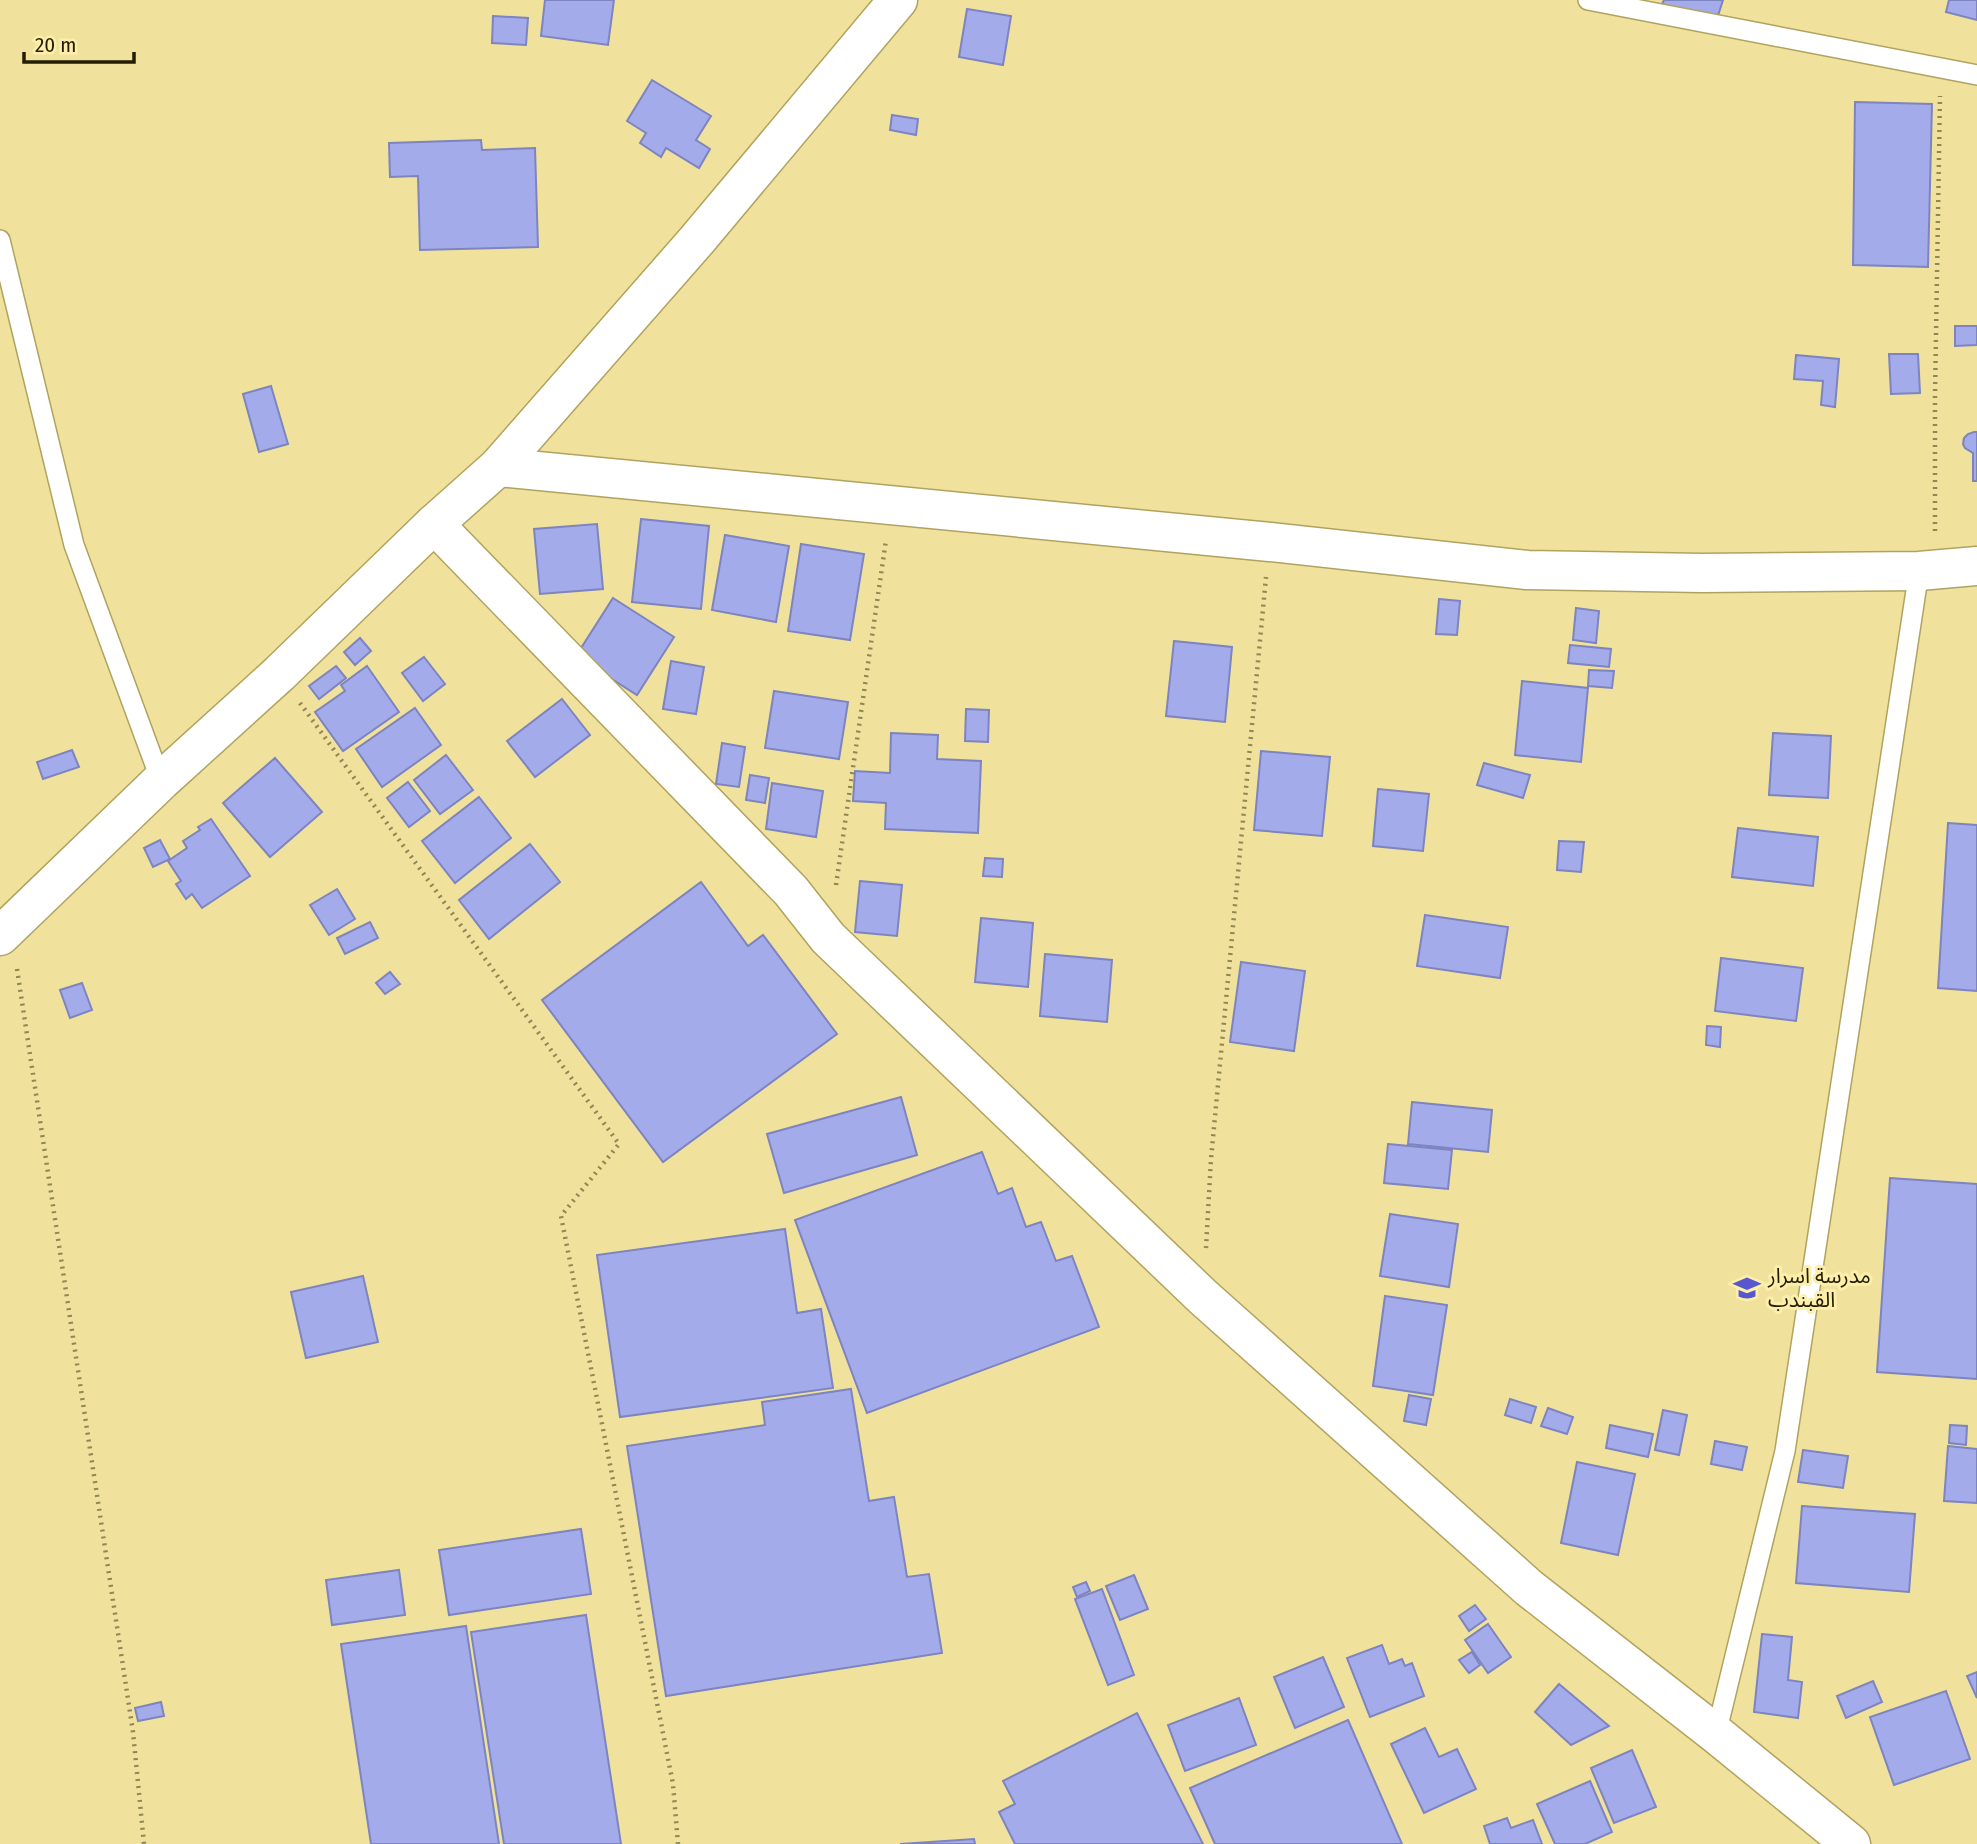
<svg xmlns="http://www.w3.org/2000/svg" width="1977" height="1844" viewBox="0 0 1977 1844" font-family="'Fira Sans Condensed','Noto Sans Arabic',sans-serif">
  <rect width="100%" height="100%" fill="#f0e29c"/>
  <g fill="#a3abea" stroke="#7d84c0" stroke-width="2">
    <polygon points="545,0 614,0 608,45 541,36"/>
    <polygon points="1664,0 1723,0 1716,22 1662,4"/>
    <polygon points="1949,0 1977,0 1977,20 1946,12"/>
    <polygon points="967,9 1011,16 1003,65 959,57"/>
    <polygon points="493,16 528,18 526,45 492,43"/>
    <polygon points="652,80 711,116 696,140 710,149 699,168 666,148 661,157 640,143 646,133 627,121"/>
    <polygon points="1855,102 1932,104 1928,267 1853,265"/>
    <polygon points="892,115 918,119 916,135 890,130"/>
    <polygon points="481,140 482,150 535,148 538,247 420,250 418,176 390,177 389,143"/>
    <polygon points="1955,326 1977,326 1977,345 1955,346"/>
    <polygon points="1889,354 1918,354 1920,393 1891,394"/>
    <polygon points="1796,355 1839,359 1835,407 1821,405 1823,381 1794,379"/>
    <polygon points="271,386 288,444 259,452 243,394"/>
    <polygon points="1974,432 1977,432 1977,481 1973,481 1973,453 1965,448 1963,444 1964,438 1968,434"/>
    <polygon points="641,519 709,526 701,609 632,602"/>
    <polygon points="597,524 603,589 540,594 534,529"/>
    <polygon points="725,535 789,546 776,622 712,610"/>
    <polygon points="801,544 864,554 850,640 788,631"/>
    <polygon points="613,598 674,637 637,695 576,656"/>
    <polygon points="1439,599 1460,601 1457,635 1436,634"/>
    <polygon points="1576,608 1599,611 1596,643 1573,640"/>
    <polygon points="360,638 371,651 355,665 344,652"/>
    <polygon points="1174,641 1232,647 1225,722 1166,716"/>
    <polygon points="1570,645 1611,649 1609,667 1568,663"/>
    <polygon points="424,657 445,684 423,701 402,673"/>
    <polygon points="671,661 704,667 696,714 663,709"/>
    <polygon points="336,666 346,678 319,699 309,686"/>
    <polygon points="367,666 399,712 343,751 315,712 345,691 341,685"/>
    <polygon points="1589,670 1614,671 1612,688 1588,686"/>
    <polygon points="1522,681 1588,688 1581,762 1515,755"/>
    <polygon points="774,691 848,702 839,759 765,748"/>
    <polygon points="562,699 590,735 535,777 507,741"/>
    <polygon points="415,708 441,745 382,787 356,749"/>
    <polygon points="966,709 989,710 988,742 965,741"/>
    <polygon points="891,733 938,735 937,759 981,761 978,833 885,829 886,803 853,801 855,771 890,773"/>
    <polygon points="1773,733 1831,736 1828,798 1769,795"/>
    <polygon points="722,743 745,747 739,787 716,784"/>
    <polygon points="72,750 79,767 43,779 37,762"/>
    <polygon points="1261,751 1330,757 1322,836 1254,830"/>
    <polygon points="446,755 473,790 440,814 414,780"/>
    <polygon points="275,758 322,812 270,857 223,803"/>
    <polygon points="1484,763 1530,775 1523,798 1477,785"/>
    <polygon points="750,775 769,778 765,803 746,800"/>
    <polygon points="408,782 430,811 409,827 387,798"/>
    <polygon points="772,783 823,791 816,837 766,829"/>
    <polygon points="1378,789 1429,794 1423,851 1373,846"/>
    <polygon points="479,797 511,838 455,883 422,841"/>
    <polygon points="211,819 250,876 202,908 192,894 186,899 176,884 181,881 168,861 187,848 183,841 200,830 198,827"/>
    <polygon points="1948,823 1977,825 1977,991 1938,988"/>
    <polygon points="1738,828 1818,837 1813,886 1732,877"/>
    <polygon points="160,840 170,859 153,867 144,848"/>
    <polygon points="1559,841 1584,842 1581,872 1557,870"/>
    <polygon points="530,844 560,882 489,939 459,900"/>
    <polygon points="985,858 1003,859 1002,877 983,876"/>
    <polygon points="860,881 902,885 897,936 855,932"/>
    <polygon points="701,882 748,946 763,935 837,1034 663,1162 542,1000"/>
    <polygon points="337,889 355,919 329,935 310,905"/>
    <polygon points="1425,915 1508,927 1500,978 1417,966"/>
    <polygon points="981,918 1033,923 1028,987 975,982"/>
    <polygon points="370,922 378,938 345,954 337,938"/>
    <polygon points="1045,954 1112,960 1107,1022 1040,1016"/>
    <polygon points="1721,958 1803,968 1796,1021 1715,1011"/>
    <polygon points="1241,962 1305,971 1294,1051 1230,1042"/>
    <polygon points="390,972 400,984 385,994 376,983"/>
    <polygon points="82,983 92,1010 70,1018 60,990"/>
    <polygon points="1707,1026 1721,1027 1720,1047 1706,1045"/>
    <polygon points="901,1097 917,1155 784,1193 767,1134"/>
    <polygon points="1412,1102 1492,1110 1488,1152 1408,1144"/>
    <polygon points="1388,1144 1452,1150 1448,1189 1384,1183"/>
    <polygon points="982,1152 998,1194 1012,1188 1026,1227 1041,1222 1056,1261 1072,1256 1099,1327 867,1413 795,1220"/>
    <polygon points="1890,1178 1977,1184 1977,1379 1877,1372"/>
    <polygon points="1390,1214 1458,1224 1449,1287 1380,1276"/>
    <polygon points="785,1229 797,1313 821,1309 833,1388 620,1417 597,1255"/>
    <polygon points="363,1276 378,1342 306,1358 291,1292"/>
    <polygon points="1385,1296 1447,1305 1433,1395 1373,1386"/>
    <polygon points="851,1389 869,1501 894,1497 907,1577 929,1574 942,1653 666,1696 627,1446 765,1425 762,1402"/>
    <polygon points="1409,1395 1431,1399 1426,1425 1404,1421"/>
    <polygon points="1510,1399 1536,1407 1531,1423 1505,1415"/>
    <polygon points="1548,1408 1573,1417 1567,1434 1541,1426"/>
    <polygon points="1663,1410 1687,1415 1679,1455 1655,1450"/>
    <polygon points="1610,1425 1653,1434 1648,1457 1606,1448"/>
    <polygon points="1950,1425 1967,1426 1966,1445 1949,1443"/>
    <polygon points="1715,1441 1747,1447 1742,1470 1711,1464"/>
    <polygon points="1948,1446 1977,1449 1977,1503 1944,1501"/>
    <polygon points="1803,1450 1848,1456 1843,1488 1798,1482"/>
    <polygon points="1577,1462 1635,1474 1618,1555 1561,1543"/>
    <polygon points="1802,1506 1915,1514 1909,1592 1796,1583"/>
    <polygon points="581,1529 591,1594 449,1615 439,1550"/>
    <polygon points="399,1570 405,1615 332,1625 326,1580"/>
    <polygon points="1134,1575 1148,1609 1120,1620 1106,1586"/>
    <polygon points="1086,1582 1090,1591 1077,1597 1073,1587"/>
    <polygon points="1102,1589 1134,1675 1108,1685 1075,1599"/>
    <polygon points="1475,1605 1486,1619 1469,1631 1459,1616"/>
    <polygon points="586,1615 621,1844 504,1844 471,1632"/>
    <polygon points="1488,1624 1511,1657 1488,1673 1465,1640"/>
    <polygon points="466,1626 499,1844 371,1844 341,1644"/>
    <polygon points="1762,1634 1792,1637 1788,1680 1802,1682 1798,1718 1754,1712"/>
    <polygon points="1382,1645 1389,1664 1402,1659 1405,1666 1412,1663 1424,1696 1370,1717 1347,1658"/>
    <polygon points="1472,1652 1480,1665 1469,1673 1459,1660"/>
    <polygon points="1323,1657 1344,1707 1295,1728 1274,1677"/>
    <polygon points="1977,1672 1977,1698 1967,1676"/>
    <polygon points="1873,1681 1882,1702 1846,1718 1837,1696"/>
    <polygon points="1559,1684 1609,1726 1571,1745 1535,1712"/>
    <polygon points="1946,1691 1970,1759 1894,1785 1870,1717"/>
    <polygon points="1239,1698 1256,1745 1185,1771 1168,1725"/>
    <polygon points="161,1702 164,1716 138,1721 135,1708"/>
    <polygon points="1137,1713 1203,1844 1015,1844 999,1812 1015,1804 1003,1781"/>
    <polygon points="1348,1720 1402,1844 1215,1844 1190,1788"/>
    <polygon points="1425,1728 1439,1757 1457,1749 1476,1789 1424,1813 1391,1744"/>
    <polygon points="1632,1750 1656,1807 1614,1823 1591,1768"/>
    <polygon points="1590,1781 1612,1832 1585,1844 1555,1844 1537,1804"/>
    <polygon points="1507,1818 1511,1828 1533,1820 1542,1844 1490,1844 1484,1826"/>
    <polygon points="974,1839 975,1844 900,1844"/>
  </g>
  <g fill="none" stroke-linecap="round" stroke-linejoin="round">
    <defs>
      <g id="service">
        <polyline points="1588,0 1977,75"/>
        <polyline points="0,240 74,545 161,781"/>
        <polyline points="1716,1734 1785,1451 1919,571"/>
      </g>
      <g id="minor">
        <polyline points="498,467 1270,542 1527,570 1702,573 1919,571 1977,566"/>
        <polyline points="434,524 791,891 828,938 1203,1297 1529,1588 1716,1734 1851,1844"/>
        <polyline points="0,936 161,781 279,674 434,524 498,467 697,240 898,0"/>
      </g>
    </defs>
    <use href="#service" stroke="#b0a35f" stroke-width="22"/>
    <use href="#minor" stroke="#b0a35f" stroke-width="41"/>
    <g stroke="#918755" stroke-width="4.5" stroke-dasharray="2 5" stroke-linecap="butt">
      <polyline points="1935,531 1935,395 1940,96"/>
      <polyline points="300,703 619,1144 561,1216 673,1784 678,1844"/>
      <polyline points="836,885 886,540"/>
      <polyline points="17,969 133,1732 144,1844"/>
      <polyline points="1206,1248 1211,1159 1266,577"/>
    </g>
    <use href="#service" stroke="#fff" stroke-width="19"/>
    <use href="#minor" stroke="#fff" stroke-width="38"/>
  </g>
  <defs>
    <symbol id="school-bare" viewBox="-9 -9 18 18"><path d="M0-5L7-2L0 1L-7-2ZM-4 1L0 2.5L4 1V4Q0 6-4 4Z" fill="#5757ce" stroke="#fdefa9" stroke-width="2.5" paint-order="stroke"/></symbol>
  </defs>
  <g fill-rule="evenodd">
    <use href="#school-bare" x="1728" y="1269" width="38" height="38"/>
  </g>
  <g text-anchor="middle" stroke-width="6" stroke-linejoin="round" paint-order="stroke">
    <g font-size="21" fill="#231d02" stroke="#fdefa9" text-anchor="start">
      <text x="1768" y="1283">مدرسة اسرار<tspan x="1768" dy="24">القبندب</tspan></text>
    </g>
  </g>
  <path d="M24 52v10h110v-10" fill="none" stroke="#231d02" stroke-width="3.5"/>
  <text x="35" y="52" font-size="21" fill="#231d02" stroke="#fdefa9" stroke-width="5" paint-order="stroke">20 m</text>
</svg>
